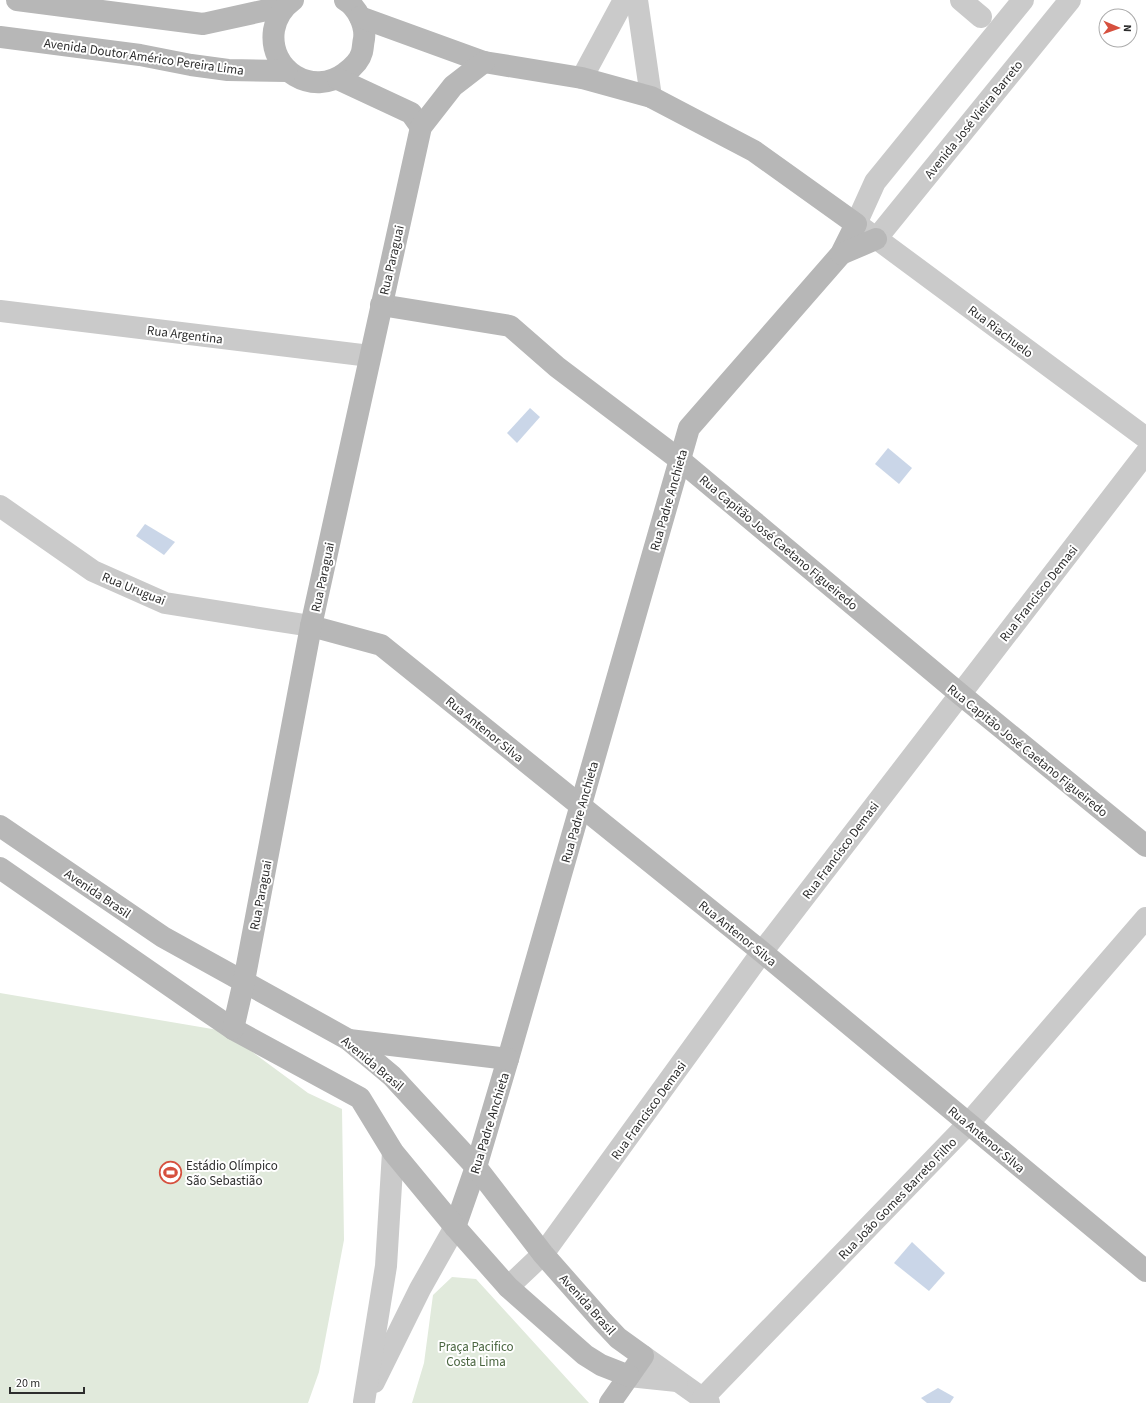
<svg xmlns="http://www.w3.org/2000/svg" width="1146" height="1403" viewBox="0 0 1146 1403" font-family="'Source Sans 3',sans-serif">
  <rect width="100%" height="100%" fill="#fff"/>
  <g fill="#e1eadc">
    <polygon points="0,993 224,1031 308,1093 342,1109 344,1240 319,1372 308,1403 0,1403"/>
    <polygon points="452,1277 476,1279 589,1403 412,1403 424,1363 433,1295"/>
  </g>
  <g fill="#cad6e8">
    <polygon points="530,408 540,417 517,443 507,433"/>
    <polygon points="888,448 912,468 899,484 875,464"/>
    <polygon points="145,524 175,542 164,555 136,536"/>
    <polygon points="912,1242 945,1273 929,1291 894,1263"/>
    <polygon points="938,1388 954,1397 950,1403 927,1403 921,1398"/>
  </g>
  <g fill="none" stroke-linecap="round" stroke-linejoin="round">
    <g stroke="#cacaca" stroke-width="22">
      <polyline points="961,0 981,17"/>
      <polyline points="856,224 875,182 1023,0"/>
      <polyline points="876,239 1070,0"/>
      <polyline points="0,311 370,356"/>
      <polyline points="0,506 93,571 165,603 311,626"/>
      <polyline points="508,1287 543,1254 762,952 1146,453"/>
      <polyline points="643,1356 709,1403"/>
      <polyline points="629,1376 677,1381"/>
      <polyline points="374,1382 420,1289 455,1227"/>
      <polyline points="703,1398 968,1124 1146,918"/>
      <polyline points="364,1402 386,1266 393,1152"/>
    </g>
    <g stroke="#cacaca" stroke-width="22">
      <polyline points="637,0 651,97"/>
      <polyline points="582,78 624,0"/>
      <polyline points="861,227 1146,438"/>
    </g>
    <g stroke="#b7b7b7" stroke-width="22">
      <polyline points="17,0 203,24 285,6"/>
      <path d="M293,0C282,8 276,18 274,30C268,71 313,97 345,73C352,68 360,60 362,52C363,48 363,43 364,39C366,25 357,7 345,0"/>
      <polyline points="360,17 484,62 582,78 651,97 754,151 856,224 841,254 689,428 508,1059 476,1167 455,1227"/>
      <polyline points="0,37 140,55 191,65 228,70 287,71"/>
      <polyline points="338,79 411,113 421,127"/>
      <polyline points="841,254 876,239"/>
      <polyline points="381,305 510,326 557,367 680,460 960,694 1146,846"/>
      <polyline points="311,626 381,645 762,952 1146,1271"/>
      <polyline points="0,826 163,937 349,1040 392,1076 476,1167 543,1254 602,1321 618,1338 643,1356 610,1403"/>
      <polyline points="0,868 189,999 233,1029 360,1098 393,1152 455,1227 508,1287 585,1355 601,1365 629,1376"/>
      <polyline points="233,1029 244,981 311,626 421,127 453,86 484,62"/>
      <polyline points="349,1040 508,1059"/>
    </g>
  </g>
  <defs>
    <symbol id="stadium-ring" viewBox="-11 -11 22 22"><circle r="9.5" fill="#fff" stroke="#d6503e" stroke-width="1.5"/><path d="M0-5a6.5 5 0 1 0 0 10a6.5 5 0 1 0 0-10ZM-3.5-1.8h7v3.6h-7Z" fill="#d6503e"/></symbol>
  </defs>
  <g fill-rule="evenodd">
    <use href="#stadium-ring" x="158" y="1160" width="25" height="25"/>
  </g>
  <g text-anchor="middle" stroke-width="4" stroke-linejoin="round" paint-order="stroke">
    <g font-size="13" fill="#2d2d2d" stroke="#fff">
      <text transform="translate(144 56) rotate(8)" y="5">Avenida Doutor Américo Pereira Lima</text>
      <text transform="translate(973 119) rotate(-51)" y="5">Avenida José Vieira Barreto</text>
      <text transform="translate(391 260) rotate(-77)" y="5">Rua Paraguai</text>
      <text transform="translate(1001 331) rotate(37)" y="5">Rua Riachuelo</text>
      <text transform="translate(185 334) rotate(7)" y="5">Rua Argentina</text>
      <text transform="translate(668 500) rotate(-74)" y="5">Rua Padre Anchieta</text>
      <text transform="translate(779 542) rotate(40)" y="5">Rua Capitão José Caetano Figueiredo</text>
      <text transform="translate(322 577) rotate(-78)" y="5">Rua Paraguai</text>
      <text transform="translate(134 588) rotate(22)" y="5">Rua Uruguai</text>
      <text transform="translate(1038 593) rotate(-52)" y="5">Rua Francisco Demasi</text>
      <text transform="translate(485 729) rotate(39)" y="5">Rua Antenor Silva</text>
      <text transform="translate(1028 750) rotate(39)" y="5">Rua Capitão José Caetano Figueiredo</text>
      <text transform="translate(579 812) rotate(-74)" y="5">Rua Padre Anchieta</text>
      <text transform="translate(840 850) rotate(-53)" y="5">Rua Francisco Demasi</text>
      <text transform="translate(98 893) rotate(34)" y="5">Avenida Brasil</text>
      <text transform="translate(260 895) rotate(-79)" y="5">Rua Paraguai</text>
      <text transform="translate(738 933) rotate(39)" y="5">Rua Antenor Silva</text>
      <text transform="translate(373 1063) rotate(40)" y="5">Avenida Brasil</text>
      <text transform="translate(648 1110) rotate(-54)" y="5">Rua Francisco Demasi</text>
      <text transform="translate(489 1123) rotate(-73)" y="5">Rua Padre Anchieta</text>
      <text transform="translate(987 1139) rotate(40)" y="5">Rua Antenor Silva</text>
      <text transform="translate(897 1198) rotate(-46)" y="5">Rua João Gomes Barreto Filho</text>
      <text transform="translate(588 1304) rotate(48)" y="5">Avenida Brasil</text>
    </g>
    <g font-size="13" fill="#2d2d2d" stroke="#fff" text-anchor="start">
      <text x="186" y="1170">Estádio Olímpico<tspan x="186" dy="15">São Sebastião</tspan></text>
    </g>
    <g font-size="13" fill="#49653f" stroke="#fff">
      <text x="476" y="1351">Praça Pacifico<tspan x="476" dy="15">Costa Lima</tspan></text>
    </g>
  </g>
  <g transform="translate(1118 28) rotate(92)"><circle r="19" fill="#ffffff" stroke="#ababab"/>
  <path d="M0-3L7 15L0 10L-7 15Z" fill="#d6503e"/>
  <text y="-6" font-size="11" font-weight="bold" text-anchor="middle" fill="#2d2d2d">N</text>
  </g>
  <path d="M10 1387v6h74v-6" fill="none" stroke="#2d2d2d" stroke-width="2"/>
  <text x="16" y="1387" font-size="12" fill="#2d2d2d" stroke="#ffffff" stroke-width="3" paint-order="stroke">20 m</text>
</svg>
